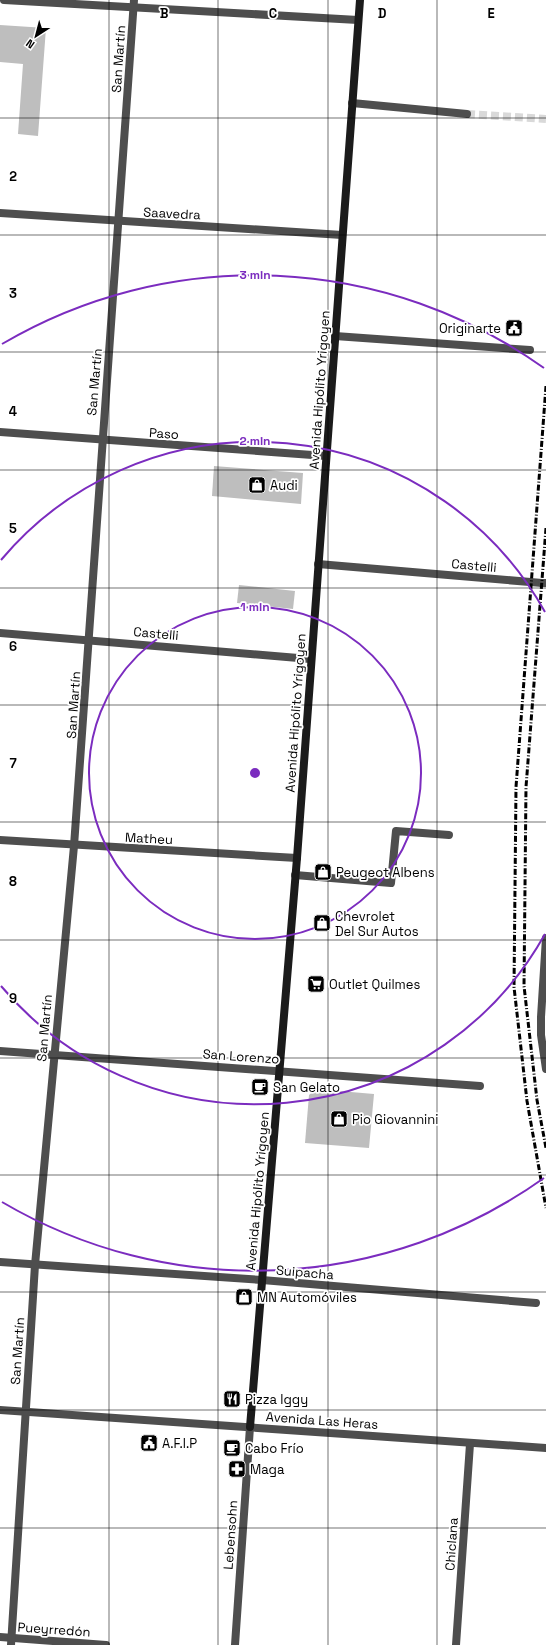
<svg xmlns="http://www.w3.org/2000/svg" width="546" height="1645" viewBox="0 0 546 1645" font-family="'Space Grotesk',sans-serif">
  <rect width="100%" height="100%" fill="#fff"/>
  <g fill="#bebebe">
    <polygon points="0,25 46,28 38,136 18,134 23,64 0,62"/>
    <polygon points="214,466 303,473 301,504 212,496"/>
    <polygon points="239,585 295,591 293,609 237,603"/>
    <polygon points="316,1089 374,1094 369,1148 305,1143 309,1095"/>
  </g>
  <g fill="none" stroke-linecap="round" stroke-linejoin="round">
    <polyline stroke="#d9d9d9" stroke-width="8" stroke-dasharray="8 4" stroke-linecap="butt" points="467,114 546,119"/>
    <polyline stroke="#4e4e4e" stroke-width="8" points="295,875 391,883 396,831 449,835"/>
    <g stroke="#4e4e4e" stroke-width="8">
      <polyline points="352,103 467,114"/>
      <polyline points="0,213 342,235"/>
      <polyline points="335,336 530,350"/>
      <polyline points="0,432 326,456"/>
      <polyline points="318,564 542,583"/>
      <polyline points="0,633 310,659"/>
      <polyline points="0,840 297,858"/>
      <polyline points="546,938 541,1017 541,1035 546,1069"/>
      <polyline points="0,1051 480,1086"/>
      <polyline points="0,1262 262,1280 536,1303"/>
      <polyline points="0,1637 106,1645"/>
      <polyline points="11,1645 35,1265 74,846 134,0"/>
      <polyline points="235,1645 250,1427"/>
      <polyline points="456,1645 470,1444"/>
    </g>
    <g stroke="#4e4e4e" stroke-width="8">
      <polyline points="4,0 358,20"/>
      <polyline points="542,583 546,583"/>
      <polyline points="0,1410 546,1448"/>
    </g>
    <polyline stroke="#1b1b1b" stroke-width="8" points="250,1427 297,858 360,0"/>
    <g stroke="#000" stroke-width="3" stroke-dasharray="6 2 1 2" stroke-linecap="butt">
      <polyline points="546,386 516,787 514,987 527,1101 546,1208"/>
      <polyline points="546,528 526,787 524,986 537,1100 546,1148"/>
    </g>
  </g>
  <path fill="none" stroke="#000" stroke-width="1" stroke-opacity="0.55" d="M109,0V1645M218,0V1645M328,0V1645M437,0V1645M0,118H546M0,235H546M0,352H546M0,470H546M0,588H546M0,705H546M0,822H546M0,940H546M0,1058H546M0,1175H546M0,1292H546M0,1410H546M0,1528H546"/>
  <g fill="none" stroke="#7b2cbf" stroke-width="2">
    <circle cx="255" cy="773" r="166"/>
    <path d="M545 934A332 332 0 0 1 1 986M1 560A332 332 0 0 1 545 612"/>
    <path d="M544 1178A498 498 0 0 1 2 1202M2 344A498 498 0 0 1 544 368"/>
  </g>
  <defs>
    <symbol id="civic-square" viewBox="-11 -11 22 22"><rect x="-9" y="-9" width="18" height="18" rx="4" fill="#000" stroke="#fff"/><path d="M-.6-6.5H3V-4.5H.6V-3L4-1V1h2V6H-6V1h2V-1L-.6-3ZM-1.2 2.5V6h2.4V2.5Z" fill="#fff"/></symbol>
    <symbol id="shop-square" viewBox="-11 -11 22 22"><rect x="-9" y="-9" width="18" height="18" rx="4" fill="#000" stroke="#fff"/><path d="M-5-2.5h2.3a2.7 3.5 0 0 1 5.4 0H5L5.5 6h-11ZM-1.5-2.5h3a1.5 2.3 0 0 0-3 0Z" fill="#fff"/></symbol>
    <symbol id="supermarket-square" viewBox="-11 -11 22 22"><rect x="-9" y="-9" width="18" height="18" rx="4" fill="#000" stroke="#fff"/><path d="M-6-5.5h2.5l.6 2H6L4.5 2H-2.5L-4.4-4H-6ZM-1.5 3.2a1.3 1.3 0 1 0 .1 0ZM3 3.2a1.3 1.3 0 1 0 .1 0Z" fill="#fff"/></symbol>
    <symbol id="cafe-square" viewBox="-11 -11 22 22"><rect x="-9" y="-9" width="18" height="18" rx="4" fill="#000" stroke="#fff"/><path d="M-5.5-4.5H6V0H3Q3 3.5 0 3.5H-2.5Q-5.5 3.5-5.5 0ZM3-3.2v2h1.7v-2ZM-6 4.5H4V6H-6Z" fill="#fff"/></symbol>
    <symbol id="restaurant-square" viewBox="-11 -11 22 22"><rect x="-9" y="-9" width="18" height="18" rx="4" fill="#000" stroke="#fff"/><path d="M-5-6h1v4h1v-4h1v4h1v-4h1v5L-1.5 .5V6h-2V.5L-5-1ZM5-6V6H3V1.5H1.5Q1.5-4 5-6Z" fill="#fff"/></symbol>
    <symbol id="pharmacy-square" viewBox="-11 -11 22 22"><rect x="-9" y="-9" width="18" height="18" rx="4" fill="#000" stroke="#fff"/><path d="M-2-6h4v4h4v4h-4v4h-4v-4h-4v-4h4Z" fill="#fff"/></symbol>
  </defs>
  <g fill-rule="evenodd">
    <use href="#civic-square" x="504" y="318" width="20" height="20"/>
    <use href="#shop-square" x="247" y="475" width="20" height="20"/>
    <use href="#shop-square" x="313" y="862" width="20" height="20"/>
    <use href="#shop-square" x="312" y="913" width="20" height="20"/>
    <use href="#supermarket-square" x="306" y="974" width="20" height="20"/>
    <use href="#cafe-square" x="250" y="1077" width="20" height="20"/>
    <use href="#shop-square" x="329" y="1109" width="20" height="20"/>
    <use href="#shop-square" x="234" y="1287" width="20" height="20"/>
    <use href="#restaurant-square" x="222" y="1389" width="20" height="20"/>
    <use href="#civic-square" x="139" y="1433" width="20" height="20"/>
    <use href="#cafe-square" x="222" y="1438" width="20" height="20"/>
    <use href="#pharmacy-square" x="227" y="1459" width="20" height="20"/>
  </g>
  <g text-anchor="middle" stroke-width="3.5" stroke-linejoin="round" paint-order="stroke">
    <g font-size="13" fill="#000" stroke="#fff">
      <text transform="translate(118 59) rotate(-86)" y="5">San Martín</text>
      <text transform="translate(172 213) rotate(3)" y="5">Saavedra</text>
      <text transform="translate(94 382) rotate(-85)" y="5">San Martín</text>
      <text transform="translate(319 390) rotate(-86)" y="5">Avenida Hipólito Yrigoyen</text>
      <text transform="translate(164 433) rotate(4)" y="5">Paso</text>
      <text transform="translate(474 565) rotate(5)" y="5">Castelli</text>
      <text transform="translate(156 633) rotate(5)" y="5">Castelli</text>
      <text transform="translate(73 705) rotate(-86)" y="5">San Martín</text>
      <text transform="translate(295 713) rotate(-86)" y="5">Avenida Hipólito Yrigoyen</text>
      <text transform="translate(149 838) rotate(3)" y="5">Matheu</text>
      <text transform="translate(44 1028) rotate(-85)" y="5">San Martín</text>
      <text transform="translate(241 1056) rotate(4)" y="5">San Lorenzo</text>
      <text transform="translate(257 1191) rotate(-85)" y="5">Avenida Hipólito Yrigoyen</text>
      <text transform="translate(305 1272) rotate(5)" y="5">Suipacha</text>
      <text transform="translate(17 1351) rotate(-86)" y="5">San Martín</text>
      <text transform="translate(322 1420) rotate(4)" y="5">Avenida Las Heras</text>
      <text transform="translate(230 1535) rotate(-86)" y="5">Lebensohn</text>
      <text transform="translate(451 1544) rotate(-86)" y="5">Chiclana</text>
      <text transform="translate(54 1629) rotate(4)" y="5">Pueyrredón</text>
    </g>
    <g font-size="13" fill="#000" stroke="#fff" text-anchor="start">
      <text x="501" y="333" text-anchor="end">Originarte</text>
      <text x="270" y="490">Audi</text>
      <text x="336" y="877">Peugeot Albens</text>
      <text x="335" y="921">Chevrolet<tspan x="335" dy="15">Del Sur Autos</tspan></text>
      <text x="329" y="989">Outlet Quilmes</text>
      <text x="273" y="1092">San Gelato</text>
      <text x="352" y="1124">Pio Giovannini</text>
      <text x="257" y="1302">MN Automóviles</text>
      <text x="245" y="1404">Pizza Iggy</text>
      <text x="162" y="1448">A.F.I.P</text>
      <text x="245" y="1453">Cabo Frío</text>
      <text x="250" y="1474">Maga</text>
    </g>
  </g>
  <g font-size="13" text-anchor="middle" font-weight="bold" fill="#000" stroke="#fff" stroke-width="3.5" stroke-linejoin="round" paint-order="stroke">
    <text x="164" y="18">B</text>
    <text x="273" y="18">C</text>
    <text x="382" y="18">D</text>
    <text x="491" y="18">E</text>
    <text x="13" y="181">2</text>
    <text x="13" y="298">3</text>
    <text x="13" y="416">4</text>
    <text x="13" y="533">5</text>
    <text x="13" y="651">6</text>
    <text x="13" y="768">7</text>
    <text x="13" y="886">8</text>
    <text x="13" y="1003">9</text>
  </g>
  <circle cx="255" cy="773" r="6" fill="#7b2cbf" stroke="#fff" stroke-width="2"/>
  <g font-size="12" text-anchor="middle" font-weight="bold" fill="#7b2cbf" stroke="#fff" stroke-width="3.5" stroke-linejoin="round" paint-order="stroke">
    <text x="255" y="279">3 min</text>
    <text x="255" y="445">2 min</text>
    <text x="255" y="611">1 min</text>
  </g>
  <g transform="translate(36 36) rotate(216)" stroke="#ffffff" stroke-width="3" paint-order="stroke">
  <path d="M0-3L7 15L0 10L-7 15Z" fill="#000000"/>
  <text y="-6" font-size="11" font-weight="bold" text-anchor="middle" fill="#000000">N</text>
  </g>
</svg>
